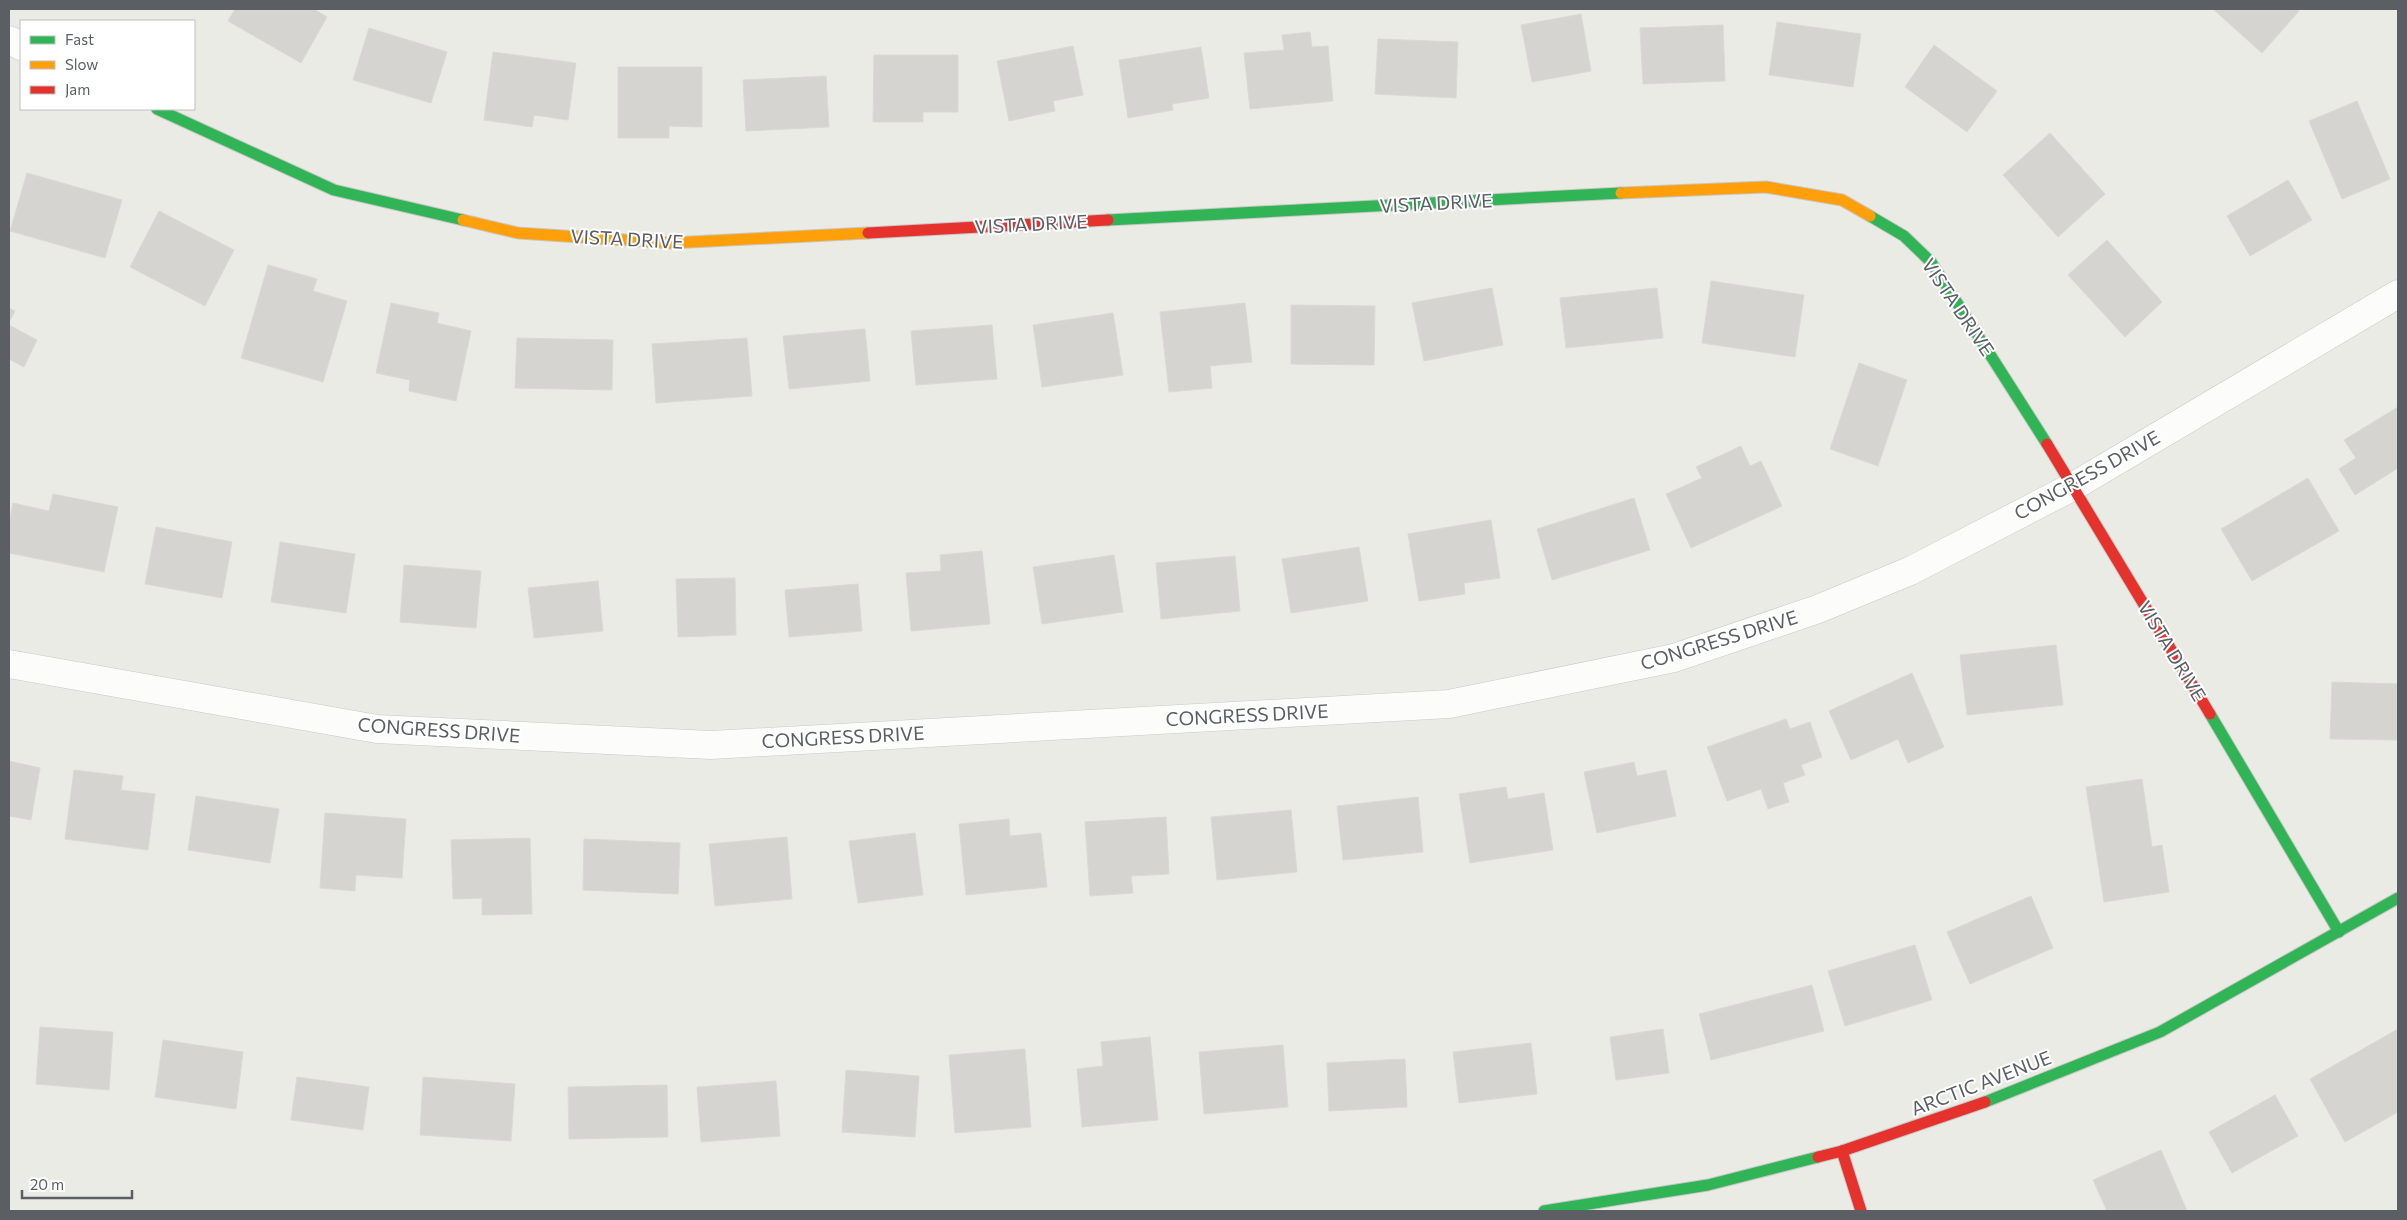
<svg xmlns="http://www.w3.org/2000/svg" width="2407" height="1220" viewBox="0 0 2407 1220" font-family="Commissioner,sans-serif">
  <rect width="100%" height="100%" fill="#ebebe6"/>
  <g fill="#d5d4d1" stroke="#dad9d5">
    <polygon points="235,9 314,9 327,17 301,63 228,21"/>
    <polygon points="2213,9 2296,9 2299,11 2262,53"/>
    <polygon points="1581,14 1591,71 1532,82 1521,25"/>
    <polygon points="1777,22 1861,34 1853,87 1769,75"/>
    <polygon points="1723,25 1725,81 1643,84 1640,28"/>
    <polygon points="369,28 447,52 431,103 353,80"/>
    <polygon points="1310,32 1312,47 1328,46 1333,101 1250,109 1244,53 1284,50 1282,35"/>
    <polygon points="1378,39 1458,42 1456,98 1375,94"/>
    <polygon points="1934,45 1997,91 1967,132 1905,87"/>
    <polygon points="1073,46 1083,95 1053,101 1055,111 1009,121 997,61"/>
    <polygon points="1201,47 1209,98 1172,104 1173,110 1128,118 1119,60"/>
    <polygon points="493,52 576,63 568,120 534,115 532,127 484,120"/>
    <polygon points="874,55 958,55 958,112 923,112 923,122 873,122"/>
    <polygon points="618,67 702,67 702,127 669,126 669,138 618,138"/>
    <polygon points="826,76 829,127 746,131 743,80"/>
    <polygon points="2357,101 2390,179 2342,199 2309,121"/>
    <polygon points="2050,133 2105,194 2058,237 2003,175"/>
    <polygon points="27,173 122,200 105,258 10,231"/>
    <polygon points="2288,180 2312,220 2250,256 2227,216"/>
    <polygon points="159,211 234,250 205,306 130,267"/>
    <polygon points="2107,240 2162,302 2125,337 2068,275"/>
    <polygon points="268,265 317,279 313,291 347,301 323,382 241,358"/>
    <polygon points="1711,281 1804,295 1795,357 1702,343"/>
    <polygon points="1492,288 1503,345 1424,361 1412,303"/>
    <polygon points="1657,288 1663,338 1566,348 1560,298"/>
    <polygon points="391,303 439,313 437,323 471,331 456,401 409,391 410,380 376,373"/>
    <polygon points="1245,303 1252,362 1210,366 1212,388 1169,392 1160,312"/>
    <polygon points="1291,305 1375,306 1374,365 1291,364"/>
    <polygon points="9,308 15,311 9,322"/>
    <polygon points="1113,313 1123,375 1042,387 1033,325"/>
    <polygon points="9,325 37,340 24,367 9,359"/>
    <polygon points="992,325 997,379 916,385 911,331"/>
    <polygon points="865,329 870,381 789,389 783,336"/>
    <polygon points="517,338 613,340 612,390 515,388"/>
    <polygon points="747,338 752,396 656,403 652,344"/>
    <polygon points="1859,363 1907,380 1878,466 1830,449"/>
    <polygon points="2398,407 2398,468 2355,495 2339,469 2356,458 2344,440"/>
    <polygon points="1741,446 1750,466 1761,461 1782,506 1691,548 1666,494 1702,478 1696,467"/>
    <polygon points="2308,478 2339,531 2252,581 2221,529"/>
    <polygon points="53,494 118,507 104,572 9,553 9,523 13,503 49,511"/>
    <polygon points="1634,498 1650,550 1552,580 1537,529"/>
    <polygon points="1491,520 1500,578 1464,583 1465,594 1419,601 1408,534"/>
    <polygon points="156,527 232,542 222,598 145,584"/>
    <polygon points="280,542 355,554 346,613 271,602"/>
    <polygon points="1359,547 1368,601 1291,613 1282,559"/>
    <polygon points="982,551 990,624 911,631 906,573 941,571 940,555"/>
    <polygon points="1114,555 1123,612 1042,624 1033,567"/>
    <polygon points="1235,556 1240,611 1161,619 1156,563"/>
    <polygon points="404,565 481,571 476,628 400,622"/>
    <polygon points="735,578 736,635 678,637 676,579"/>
    <polygon points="598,581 603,631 534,638 528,588"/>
    <polygon points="858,584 862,631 789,637 785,590"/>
    <polygon points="2056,645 2063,705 1967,715 1960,655"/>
    <polygon points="1912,673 1944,747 1908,763 1898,739 1851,760 1829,711"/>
    <polygon points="2332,682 2398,684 2398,740 2330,739"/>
    <polygon points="1786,719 1790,729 1810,722 1822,757 1801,765 1805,775 1783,783 1789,802 1768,809 1761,789 1727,801 1707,747"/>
    <polygon points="9,761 40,768 31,820 9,816"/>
    <polygon points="1634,762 1637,776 1666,770 1676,816 1597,833 1584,772"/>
    <polygon points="74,770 123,776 121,790 155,794 148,850 65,839"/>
    <polygon points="2142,779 2152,847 2162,845 2169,892 2104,902 2086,787"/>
    <polygon points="1506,787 1508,799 1544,793 1553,850 1470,863 1459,794"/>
    <polygon points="196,796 279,809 270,863 188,850"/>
    <polygon points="1418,797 1423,852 1343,860 1337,806"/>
    <polygon points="1291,810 1297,872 1217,880 1211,817"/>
    <polygon points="325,813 406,819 402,878 356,875 355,891 320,888"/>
    <polygon points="1166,817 1169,874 1131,876 1133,893 1090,896 1085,822"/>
    <polygon points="1009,819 1010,836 1041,833 1047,887 966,895 959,824"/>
    <polygon points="915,833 923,895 858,903 849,841"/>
    <polygon points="787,837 792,899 715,906 709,844"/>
    <polygon points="530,838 532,914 482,915 482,898 453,899 451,840"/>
    <polygon points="584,839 680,843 678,894 583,890"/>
    <polygon points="2031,896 2053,948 1970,984 1947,932"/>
    <polygon points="1915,945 1932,1000 1845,1026 1828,971"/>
    <polygon points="1812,985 1824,1031 1711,1060 1699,1014"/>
    <polygon points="40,1027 113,1032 109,1090 36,1084"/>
    <polygon points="1663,1029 1669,1073 1616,1080 1610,1037"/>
    <polygon points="2398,1029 2398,1112 2345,1142 2310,1079"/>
    <polygon points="1150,1037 1158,1120 1082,1127 1077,1069 1103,1066 1101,1042"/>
    <polygon points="163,1040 243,1052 236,1109 155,1097"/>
    <polygon points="1531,1043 1537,1094 1459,1103 1453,1052"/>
    <polygon points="1283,1045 1288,1107 1204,1114 1199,1052"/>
    <polygon points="1025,1049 1031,1127 955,1133 949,1055"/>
    <polygon points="1405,1059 1407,1107 1329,1111 1327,1063"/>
    <polygon points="846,1070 919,1076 915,1137 842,1132"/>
    <polygon points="297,1077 369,1087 363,1130 291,1120"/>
    <polygon points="423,1077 515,1084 511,1141 420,1135"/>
    <polygon points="776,1081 780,1136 701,1142 697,1087"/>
    <polygon points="667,1085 668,1137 569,1139 568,1087"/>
    <polygon points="2275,1095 2298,1136 2232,1173 2209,1132"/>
    <polygon points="2161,1150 2187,1211 2107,1211 2093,1180"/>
  </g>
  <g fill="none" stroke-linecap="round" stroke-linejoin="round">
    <defs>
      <g id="street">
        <polyline points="9,40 21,46"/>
        <polyline points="9,664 377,729 711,745 1449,704 1674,658 1818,609 1910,571 2074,486 2398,294"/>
      </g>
      <g id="fast">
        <polyline points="157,109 334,190 463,220"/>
        <polyline points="1870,216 1904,236 1931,262 2047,444"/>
        <polyline points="1108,220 1621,193"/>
        <polyline points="2210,714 2339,932"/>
        <polyline points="1985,1102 2160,1032 2398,898"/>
        <polyline points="1544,1211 1708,1185 1818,1157"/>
      </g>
      <g id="slow">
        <polyline points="1621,193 1766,187 1842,200 1870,216"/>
        <polyline points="463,220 518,233 671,243 868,233"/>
      </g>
      <g id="jam">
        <polyline points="868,233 1108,220"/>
        <polyline points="2047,444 2210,714"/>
        <polyline points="1842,1151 1861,1211"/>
        <polyline points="1818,1157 1842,1151 1985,1102"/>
      </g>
    </defs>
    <use href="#street" stroke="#c8c9c8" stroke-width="29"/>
    <use href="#fast" stroke="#c7c8c6" stroke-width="13"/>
    <use href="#slow" stroke="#c7c8c6" stroke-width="13"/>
    <use href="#jam" stroke="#c7c8c6" stroke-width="13"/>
    <use href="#street" stroke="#fcfcfb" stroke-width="28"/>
    <use href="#fast" stroke="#30b455" stroke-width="11"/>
    <use href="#slow" stroke="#ff9f0a" stroke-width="11"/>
    <use href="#jam" stroke="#e5322d" stroke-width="11"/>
  </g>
  <g text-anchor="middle" stroke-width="4" stroke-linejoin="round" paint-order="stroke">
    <g font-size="19" fill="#5b5f64" stroke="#fff">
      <text transform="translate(1436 203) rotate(-3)" y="7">VISTA DRIVE</text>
      <text transform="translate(1031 224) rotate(-3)" y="7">VISTA DRIVE</text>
      <text transform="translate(627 239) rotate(3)" y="7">VISTA DRIVE</text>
      <text transform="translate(1958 307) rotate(56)" y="7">VISTA DRIVE</text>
      <text transform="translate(2087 475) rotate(-29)" y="7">CONGRESS DRIVE</text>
      <text transform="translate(1719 640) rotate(-17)" y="7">CONGRESS DRIVE</text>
      <text transform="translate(2172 651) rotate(59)" y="7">VISTA DRIVE</text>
      <text transform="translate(1247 715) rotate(-3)" y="7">CONGRESS DRIVE</text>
      <text transform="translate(439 730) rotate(4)" y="7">CONGRESS DRIVE</text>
      <text transform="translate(843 737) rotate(-3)" y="7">CONGRESS DRIVE</text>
      <text transform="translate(1981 1083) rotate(-21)" y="7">ARCTIC AVENUE</text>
    </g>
  </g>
  <rect width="2407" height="1220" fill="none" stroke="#5b5f64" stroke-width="20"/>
  <rect x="20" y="20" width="175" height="90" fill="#ffffff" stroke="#bdbfc1"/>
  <rect x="30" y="36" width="25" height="8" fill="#30b455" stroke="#bdbfc1"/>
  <text x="65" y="45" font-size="15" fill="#5b5f64">Fast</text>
  <rect x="30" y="61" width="25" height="8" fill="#ff9f0a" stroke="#bdbfc1"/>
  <text x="65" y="70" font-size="15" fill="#5b5f64">Slow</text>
  <rect x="30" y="86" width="25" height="8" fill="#e5322d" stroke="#bdbfc1"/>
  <text x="65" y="95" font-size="15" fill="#5b5f64">Jam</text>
  <path d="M22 1190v8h110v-8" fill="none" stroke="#5b5f64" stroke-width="2.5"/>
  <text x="30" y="1190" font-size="15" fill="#5b5f64" stroke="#ffffff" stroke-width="4" paint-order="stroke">20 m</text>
</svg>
